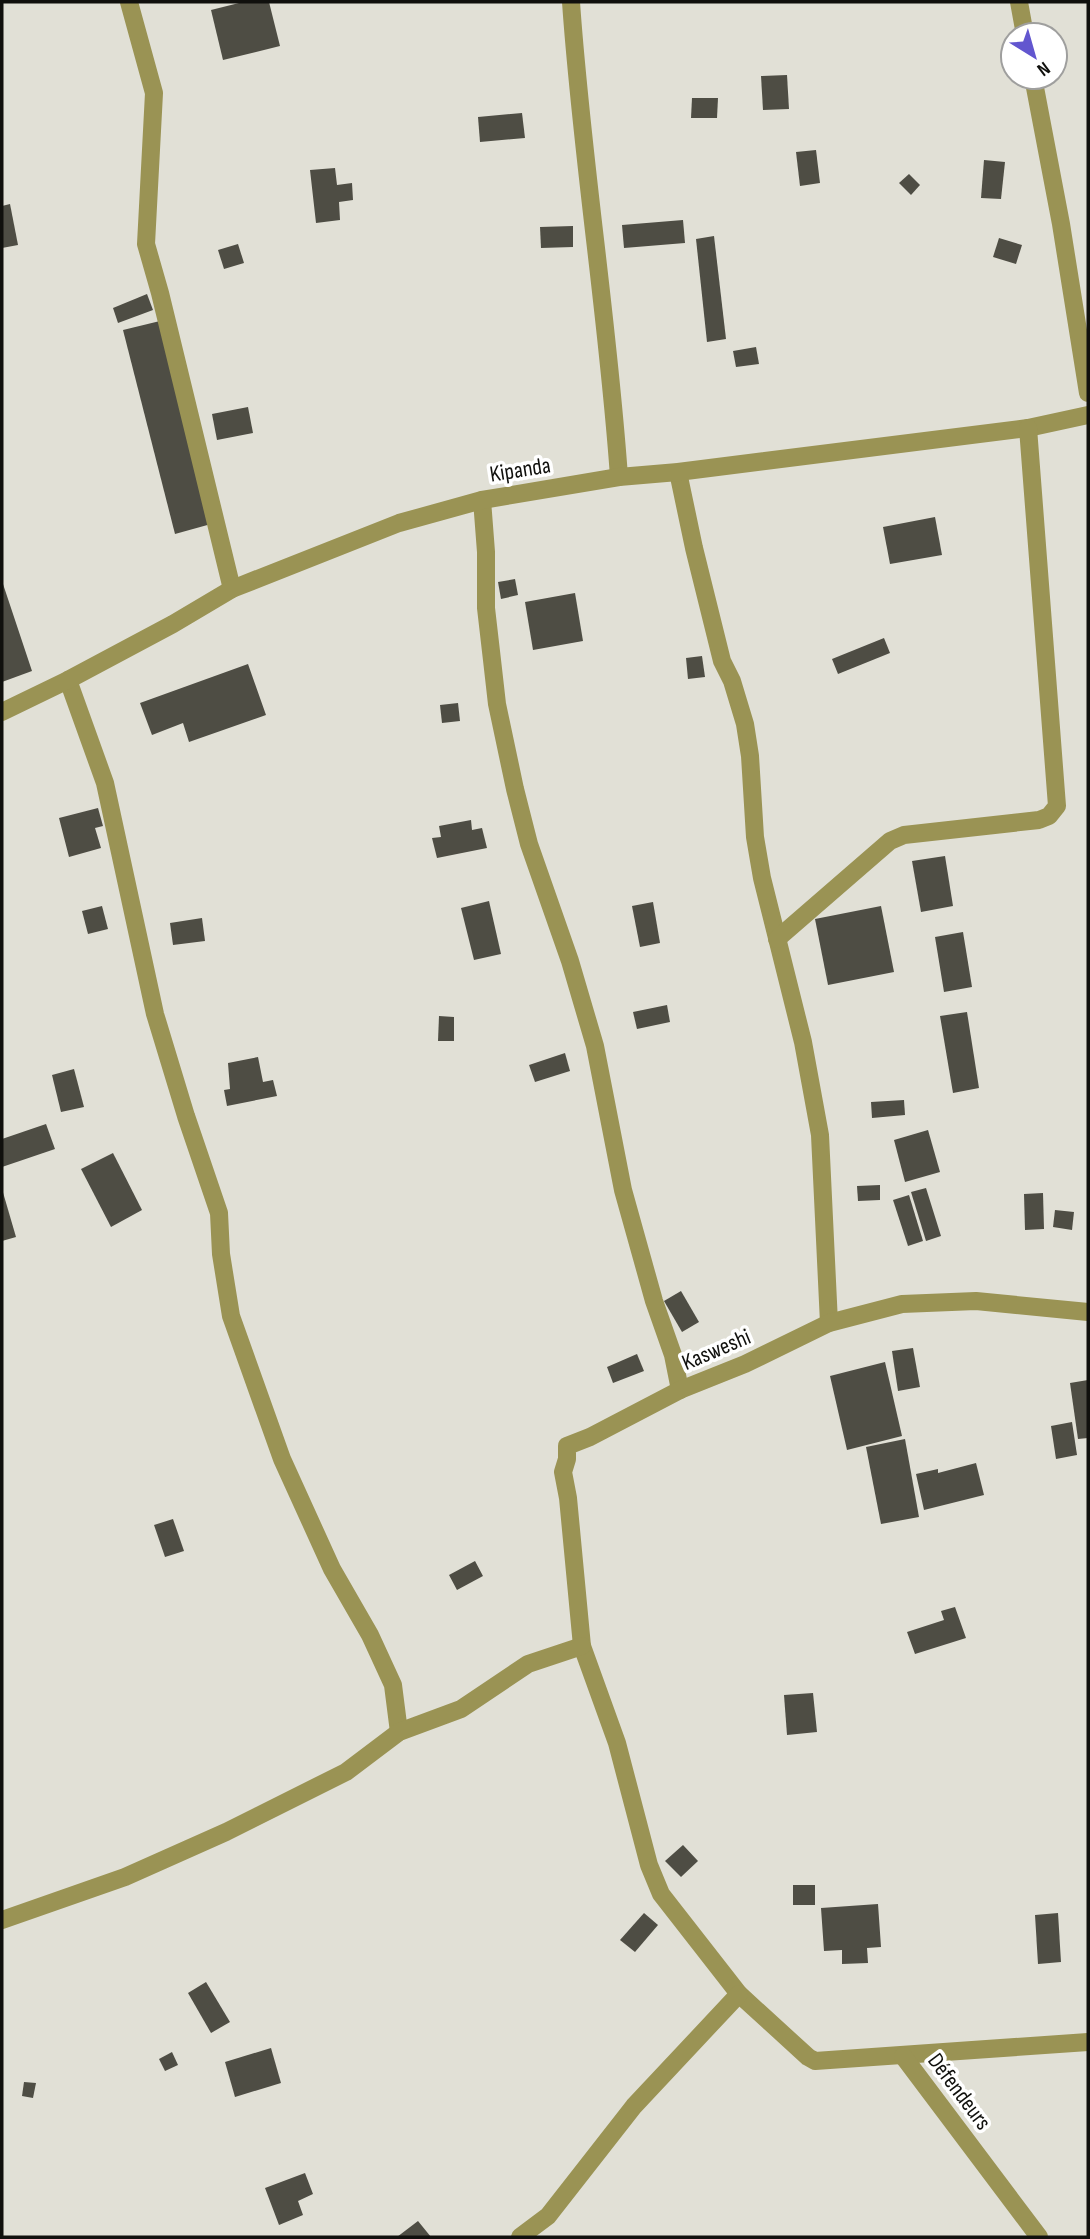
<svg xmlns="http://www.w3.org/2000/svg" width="1090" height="2239" viewBox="0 0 1090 2239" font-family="'Sofia Sans Condensed',sans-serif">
  <rect width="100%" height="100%" fill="#e1e0d6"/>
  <g fill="#4e4d44">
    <polygon points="243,2 269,2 280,46 223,60 211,10"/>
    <polygon points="787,75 789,109 763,110 761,76"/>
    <polygon points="692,98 718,98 717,118 691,118"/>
    <polygon points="522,113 525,138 480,142 478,117"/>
    <polygon points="816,150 820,183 800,186 796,152"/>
    <polygon points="984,160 1005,162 1001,199 981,198"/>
    <polygon points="335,168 337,185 352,183 353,200 339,202 340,220 316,223 310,170"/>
    <polygon points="909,174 920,185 911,195 899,183"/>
    <polygon points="10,204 18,245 2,248 2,206"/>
    <polygon points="683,220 685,243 624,248 622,225"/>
    <polygon points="573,226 573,247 541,248 540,227"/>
    <polygon points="714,236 726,339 707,342 696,239"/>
    <polygon points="999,238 1022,245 1016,264 993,257"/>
    <polygon points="238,244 244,263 224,269 218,250"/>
    <polygon points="147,294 153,310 118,323 113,308"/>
    <polygon points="160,321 211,524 175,534 123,330"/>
    <polygon points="756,347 759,364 736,367 733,351"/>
    <polygon points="248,407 253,433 217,440 212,414"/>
    <polygon points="935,517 942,555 890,564 883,527"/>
    <polygon points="515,579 518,595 501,599 498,582"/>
    <polygon points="2,581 32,671 2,682"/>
    <polygon points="575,593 583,641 533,650 525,602"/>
    <polygon points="884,638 890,653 838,674 832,659"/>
    <polygon points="702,656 705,677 688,679 686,658"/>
    <polygon points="248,664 266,715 189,742 183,723 152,735 140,703"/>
    <polygon points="458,703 460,721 442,723 440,705"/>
    <polygon points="98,808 103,826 95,828 101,848 69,857 59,818"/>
    <polygon points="471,820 472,830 482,828 487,848 437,858 432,838 441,837 439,826"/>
    <polygon points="945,856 953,906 921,912 912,861"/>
    <polygon points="489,901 501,954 474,960 461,908"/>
    <polygon points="653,902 660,943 640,947 632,906"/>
    <polygon points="102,906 108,929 88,934 82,911"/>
    <polygon points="881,906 894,972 828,985 815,919"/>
    <polygon points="202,918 205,941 173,945 170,923"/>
    <polygon points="963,932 972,987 944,992 935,937"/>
    <polygon points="667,1005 670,1022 637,1029 633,1012"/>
    <polygon points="967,1012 979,1088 953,1093 940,1016"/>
    <polygon points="439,1016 454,1017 454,1041 438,1041"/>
    <polygon points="565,1053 570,1071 535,1082 529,1065"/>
    <polygon points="258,1057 263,1082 273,1080 277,1096 227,1106 224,1090 230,1089 228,1063"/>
    <polygon points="74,1069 84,1107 61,1112 52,1075"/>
    <polygon points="904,1100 905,1115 872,1118 871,1102"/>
    <polygon points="46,1124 55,1149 2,1167 2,1139"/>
    <polygon points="928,1130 940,1172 905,1182 894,1140"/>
    <polygon points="113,1153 142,1210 111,1227 81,1169"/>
    <polygon points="880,1185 880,1200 858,1201 857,1186"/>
    <polygon points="926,1188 941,1236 926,1241 911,1192"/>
    <polygon points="2,1189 16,1237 2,1241"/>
    <polygon points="1043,1193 1044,1229 1025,1230 1024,1194"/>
    <polygon points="909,1195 923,1241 908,1246 893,1200"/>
    <polygon points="1055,1210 1074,1212 1072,1230 1053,1227"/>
    <polygon points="681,1291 699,1322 682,1332 664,1301"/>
    <polygon points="913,1348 920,1387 898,1391 892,1351"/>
    <polygon points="637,1354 644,1371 613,1383 607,1367"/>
    <polygon points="885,1362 902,1436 847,1450 830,1376"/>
    <polygon points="1088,1380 1088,1438 1078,1439 1070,1383"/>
    <polygon points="1072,1422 1077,1455 1056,1459 1051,1426"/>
    <polygon points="905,1439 919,1517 881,1524 866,1447"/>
    <polygon points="976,1463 984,1495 924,1510 916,1474 938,1469 938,1473"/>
    <polygon points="173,1519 184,1551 165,1557 154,1525"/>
    <polygon points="475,1561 483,1576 457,1590 449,1575"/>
    <polygon points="955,1607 966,1638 915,1654 907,1632 944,1620 941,1611"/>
    <polygon points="813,1693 817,1732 787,1735 784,1695"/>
    <polygon points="683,1845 698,1861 681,1877 665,1861"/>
    <rect x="793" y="1885" width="22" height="20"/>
    <polygon points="878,1904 881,1947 867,1948 868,1963 842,1964 842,1950 824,1951 821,1908"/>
    <polygon points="644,1913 658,1925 635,1952 620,1940"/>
    <polygon points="1058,1913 1061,1962 1038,1964 1035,1915"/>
    <polygon points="206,1982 230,2022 211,2033 188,1993"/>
    <polygon points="271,2048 281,2083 235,2097 225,2062"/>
    <polygon points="172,2052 178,2065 165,2071 159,2059"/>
    <polygon points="24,2082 36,2083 33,2098 22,2096"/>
    <polygon points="305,2173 313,2194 298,2201 303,2215 279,2225 265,2188"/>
    <polygon points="418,2221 431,2237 397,2237"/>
  </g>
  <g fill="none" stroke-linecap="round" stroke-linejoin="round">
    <g stroke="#9a9354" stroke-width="18">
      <polyline points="129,2 154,93 146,244 160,293 232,589"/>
      <path d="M571,2C582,161 608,318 619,477"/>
      <polyline points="1019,2 1025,35"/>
      <polyline points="1033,77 1061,224 1088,393"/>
      <polyline points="678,472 694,548 722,661 732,681 745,724 750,756 755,837 762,878 803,1042 820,1135 829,1323"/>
      <polyline points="482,500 486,552 486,608 492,660 497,704 515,789 529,844 570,961 595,1046 623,1190 654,1301 673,1355 680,1390"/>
      <polyline points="68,680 105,783 155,1014 186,1116 219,1213 221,1254 231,1316 282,1459 332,1569 370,1635 393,1685 399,1732"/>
      <polyline points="2,712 68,680 173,624 232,589 399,523 482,500 619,477 678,472 1028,428 1088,415"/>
      <polyline points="777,939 890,841 904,835 1039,820 1049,816 1057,806 1028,428"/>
      <polyline points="1088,1312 976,1301 902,1304 829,1323 745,1364 680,1390 590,1437 567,1446 567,1459 563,1472 568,1498 582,1646 617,1743 649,1865 661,1894 739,1994 808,2057 815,2061 1088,2042"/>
      <polyline points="2,1920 125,1877 226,1832 346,1772 399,1732 461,1709 528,1664 582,1646"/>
      <polyline points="903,2056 1039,2237"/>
      <polyline points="520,2237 548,2216 634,2106 739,1994"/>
    </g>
  </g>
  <g text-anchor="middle" stroke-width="7" stroke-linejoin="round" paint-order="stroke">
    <g font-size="23" fill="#10100d" stroke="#fff">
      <text transform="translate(520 469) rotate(-9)" y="8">Kipanda</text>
      <text transform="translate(716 1349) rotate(-23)" y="8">Kasweshi</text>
      <text transform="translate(960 2091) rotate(53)" y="8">Défendeurs</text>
    </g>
  </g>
  <rect width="1090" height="2239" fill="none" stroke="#10100d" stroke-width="7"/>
  <g transform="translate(1034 56) rotate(143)"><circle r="33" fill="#ffffff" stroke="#9f9f9e" stroke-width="2"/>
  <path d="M0-5L12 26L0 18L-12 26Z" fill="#6256cf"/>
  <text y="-10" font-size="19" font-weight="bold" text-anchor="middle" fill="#10100d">N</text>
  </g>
</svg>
